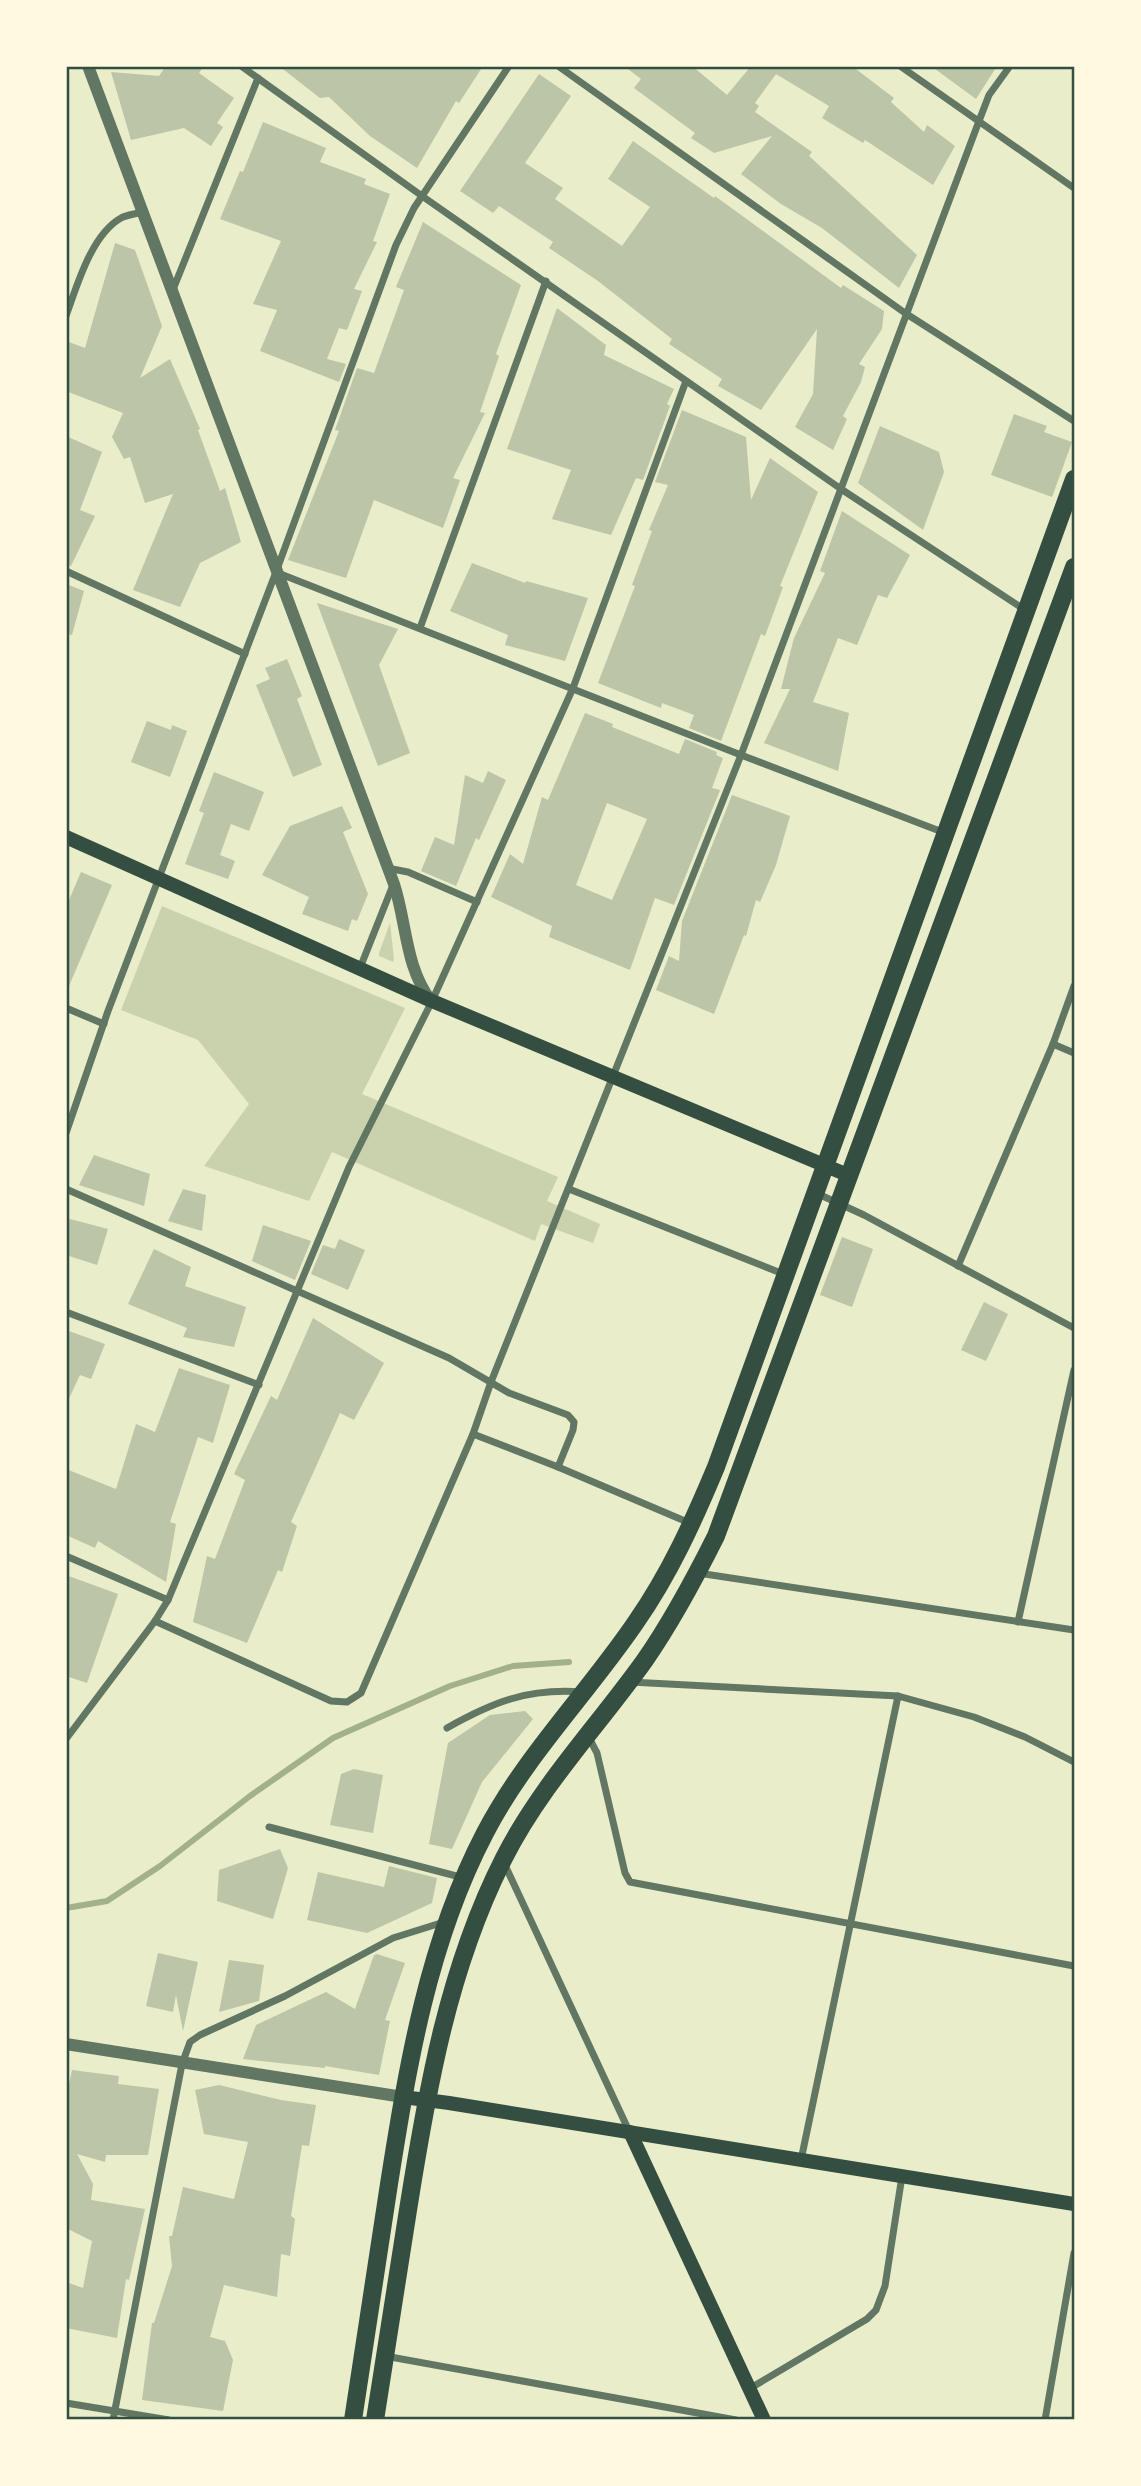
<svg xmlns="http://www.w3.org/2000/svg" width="1141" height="2486" viewBox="0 0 1141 2486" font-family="'IBM Plex Sans',sans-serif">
  <rect width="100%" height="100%" fill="#e9edc9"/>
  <g fill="#cad2ad">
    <polygon points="162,906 405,1008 362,1094 558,1177 547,1201 600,1224 593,1243 541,1224 535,1241 332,1152 309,1201 204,1166 249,1104 198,1040 121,1010"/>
    <polygon points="390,923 394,959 393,962 379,956 379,953"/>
  </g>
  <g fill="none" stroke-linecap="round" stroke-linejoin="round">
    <polyline stroke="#a3b18a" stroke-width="6" points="66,1908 107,1901 160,1866 250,1796 333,1738 450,1686 513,1666 569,1662"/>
  </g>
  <g fill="#bcc5a7" fill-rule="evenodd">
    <polygon points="166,66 204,66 199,73 234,98 217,123 223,127 211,146 184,128 131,140 111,72 159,76"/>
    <polygon points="279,66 483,66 459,103 456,101 417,168 370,136 329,97 320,98"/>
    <polygon points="624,66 692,66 727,95 751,66 852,66 894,98 891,102 924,132 927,125 955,146 933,185 865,140 863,143 822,118 829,106 776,74 755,103 759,106 755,112 812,152 809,156 917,255 899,288 822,228 781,204 741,174 772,136 714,153 691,138 695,133 634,88 641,79"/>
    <polygon points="931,66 997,66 976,99"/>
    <polygon points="539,74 571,96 525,163 563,188 555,199 622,246 650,207 608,179 633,141 714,198 715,196 841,288 843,285 884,311 882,329 859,364 865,367 861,382 843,416 847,419 833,450 795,427 813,394 817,329 761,410 718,386 722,379 669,344 672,339 598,281 549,248 553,242 499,206 493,213 460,191"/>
    <polygon points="263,122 326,148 320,162 366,179 364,184 390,194 373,241 377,242 354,289 362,291 347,330 339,328 327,359 346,364 339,382 260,351 277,310 253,304 281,241 220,219 240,171 243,172"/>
    <polygon points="423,222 521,285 496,354 499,356 480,412 485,413 453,478 460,480 443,528 374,500 346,578 288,560 339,431 335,430 357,368 374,373 404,290 396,287"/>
    <polygon points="115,243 135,250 162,326 140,378 170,359 200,429 198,430 220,491 225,488 241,542 200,563 180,607 133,590 173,494 145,503 130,457 124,459 112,437 123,413 66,391 66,341 85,348"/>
    <polygon points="557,308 606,345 604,355 674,389 667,404 670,406 643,480 636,478 611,535 552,519 571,470 507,449"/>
    <polygon points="682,410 746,437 751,500 770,458 818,492 780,586 783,587 765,636 761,634 721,741 689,728 694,715 662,703 661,708 598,683 635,586 632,585 652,531 649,530 668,485 655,482"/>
    <polygon points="1014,414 1047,426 1044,432 1072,442 1052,497 991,475"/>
    <polygon points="880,426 939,452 944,472 923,530 858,483"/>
    <polygon points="66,436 102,452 80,510 95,516 71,566 66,565"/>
    <polygon points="842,511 910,555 887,598 878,595 857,645 838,638 813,702 849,713 838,771 764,743 790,689 781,689 794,638 825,573 820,571"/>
    <polygon points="472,563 525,583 526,581 588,598 565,661 505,645 508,635 450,611"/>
    <polygon points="66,584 84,591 72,635 66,634"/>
    <polygon points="317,603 398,629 379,665 410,753 378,766"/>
    <polygon points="287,659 302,696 297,699 322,765 293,777 256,685 270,679 265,668"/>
    <path d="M585,713L613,724L612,727L679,754L685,739L717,752L716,755L723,758L712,788L720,790L674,905L655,898L630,970L549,937L552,926L491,897L510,854L523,864L542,797L548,800ZM607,803L647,819L612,900L576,885Z"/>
    <polygon points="147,721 171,730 172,725 187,731 170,777 131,762"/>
    <polygon points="488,771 506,780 479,840 476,838 456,886 421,871 435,837 454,845 465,775 483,783"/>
    <polygon points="214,772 264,792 249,831 231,824 220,855 235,861 228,879 185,864 204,813 199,811"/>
    <polygon points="732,795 790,816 776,865 760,902 756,900 746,936 744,935 714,1014 656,990 669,956 679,961 682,921"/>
    <polygon points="342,806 352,828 343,832 368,894 357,921 352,919 348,931 302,914 309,897 262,875 290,826"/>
    <polygon points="81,872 112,885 66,993 66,907"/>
    <polygon points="94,1155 150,1174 144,1206 79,1185"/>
    <polygon points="183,1189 206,1195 202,1231 168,1221"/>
    <polygon points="66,1218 108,1229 97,1265 66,1255"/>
    <polygon points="263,1225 311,1241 295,1280 252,1261"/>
    <polygon points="842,1237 873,1249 852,1307 820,1295"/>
    <polygon points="339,1239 365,1250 348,1290 311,1274 323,1245 335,1249"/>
    <polygon points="154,1249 191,1267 185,1286 246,1307 234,1347 183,1337 187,1328 128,1304"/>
    <polygon points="984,1302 1008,1314 986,1361 961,1350"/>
    <polygon points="313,1318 384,1363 354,1420 340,1413 291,1522 297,1526 282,1572 278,1570 247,1643 193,1622 207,1556 215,1559 245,1480 234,1474 271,1396 277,1400"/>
    <polygon points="66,1330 105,1344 91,1379 80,1375 66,1405"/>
    <polygon points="179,1368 230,1385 213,1443 198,1437 170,1522 176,1524 166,1582 98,1541 95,1548 66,1535 66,1469 116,1489 136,1424 155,1432"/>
    <polygon points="66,1575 118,1594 87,1683 66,1676"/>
    <polygon points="525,1711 533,1719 482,1782 452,1849 429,1844 448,1743 490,1715"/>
    <polygon points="354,1769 383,1775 373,1833 330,1825 341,1774"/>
    <polygon points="280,1849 288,1868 273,1919 217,1901 219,1870"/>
    <polygon points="389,1866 437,1878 432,1903 367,1933 307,1920 318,1872 384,1887"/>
    <polygon points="158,1953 198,1962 183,2031 176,1995 173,2012 146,2006"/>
    <polygon points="377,1954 405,1963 385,2020 390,2021 379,2075 325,2066 325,2068 243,2059 256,2025 326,1992 355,2009 374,1955"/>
    <polygon points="229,1960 264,1965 259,2001 219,2012"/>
    <polygon points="72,2070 119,2076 118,2084 159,2089 148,2155 106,2155 105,2162 77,2154 93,2184 91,2200 145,2209 129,2280 126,2279 117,2338 66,2328 66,2282 83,2288 92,2241 66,2228 66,2099"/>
    <polygon points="219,2085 281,2100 316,2105 309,2146 302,2145 291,2216 295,2219 290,2256 281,2254 277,2297 224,2285 210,2337 225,2341 233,2360 223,2411 142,2400 152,2323 154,2323 172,2266 169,2236 172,2236 183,2187 234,2199 248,2142 204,2134 195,2090"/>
  </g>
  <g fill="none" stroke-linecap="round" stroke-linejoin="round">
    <g stroke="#617663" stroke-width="7">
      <polyline points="241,66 422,196 841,489 1025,610"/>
      <polyline points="558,66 905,313 1074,421"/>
      <polyline points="900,66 1074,188"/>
      <polyline points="172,292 258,78"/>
      <path d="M66,316C77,286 91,235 121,218C126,215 136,214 142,212"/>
      <polyline points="66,571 245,654"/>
      <polyline points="278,573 741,755 945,833"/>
      <polyline points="420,628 546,281"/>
      <polyline points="387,868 408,872 477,902"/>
      <polyline points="360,968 393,885"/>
      <polyline points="66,1008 104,1024"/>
      <polyline points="1053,1044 1074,1053"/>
      <polyline points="66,1133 108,1011 276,572 396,245 414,208 509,66"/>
      <polyline points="66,1189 449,1358 509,1393 568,1415 574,1422 573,1430 558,1467"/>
      <polyline points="569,1189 786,1275"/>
      <polyline points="816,1193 864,1215 1074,1328"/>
      <polyline points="958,1266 1053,1044 1074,986"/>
      <polyline points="66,1312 259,1385"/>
      <polyline points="473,1434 558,1467 692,1524"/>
      <polyline points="66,1556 168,1600"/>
      <polyline points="698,1573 1074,1630"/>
      <polyline points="155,1621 331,1701 347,1702 361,1693 473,1434 491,1382 741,755 979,121 989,95 1010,66"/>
      <polyline points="1018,1622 1074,1370"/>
      <polyline points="630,1682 898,1696 974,1717 1025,1737 1074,1762"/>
      <path d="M447,1728C493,1702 528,1688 582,1692"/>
      <polyline points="588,1736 597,1753 625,1873 630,1882 1074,1966"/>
      <polyline points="66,1739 155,1621 168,1600 349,1167 432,1001 573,688 686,381"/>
      <polyline points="269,1827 464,1878"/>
      <polyline points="504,1863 629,2131"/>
      <polyline points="801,2160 898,1696"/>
      <polyline points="385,2356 736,2420"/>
      <polyline points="749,2389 867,2319 876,2310 885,2286 902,2176"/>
      <polyline points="66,2403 169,2420"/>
      <polyline points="113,2420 182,2064 190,2042 200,2035 285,1996 393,1938 444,1922"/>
      <polyline points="1045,2420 1074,2253"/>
    </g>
    <g stroke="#617663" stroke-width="12">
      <path d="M88,66L394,884C407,924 405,967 431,1001"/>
      <polyline points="66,2044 403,2097"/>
    </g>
    <g stroke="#344e41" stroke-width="14">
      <polyline points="66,837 432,1001 850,1176"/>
      <polyline points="403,2097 449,2103 1074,2204"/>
      <polyline points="630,2132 764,2420"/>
    </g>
    <g stroke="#344e41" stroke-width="18">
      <path d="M353,2420C365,2341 377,2262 389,2184C408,2064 428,1942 485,1833C525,1756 587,1694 636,1622C670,1573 693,1522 716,1467L1074,479"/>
      <path d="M375,2420C386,2350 397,2280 408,2210C427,2090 448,1968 504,1858C541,1785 598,1726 645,1660C672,1621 695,1578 716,1536L1074,567"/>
    </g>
  </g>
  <rect width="1141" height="2486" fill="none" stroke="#fefae0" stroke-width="136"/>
  <rect x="68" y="68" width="1005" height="2350" fill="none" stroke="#344e41" stroke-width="2.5"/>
</svg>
